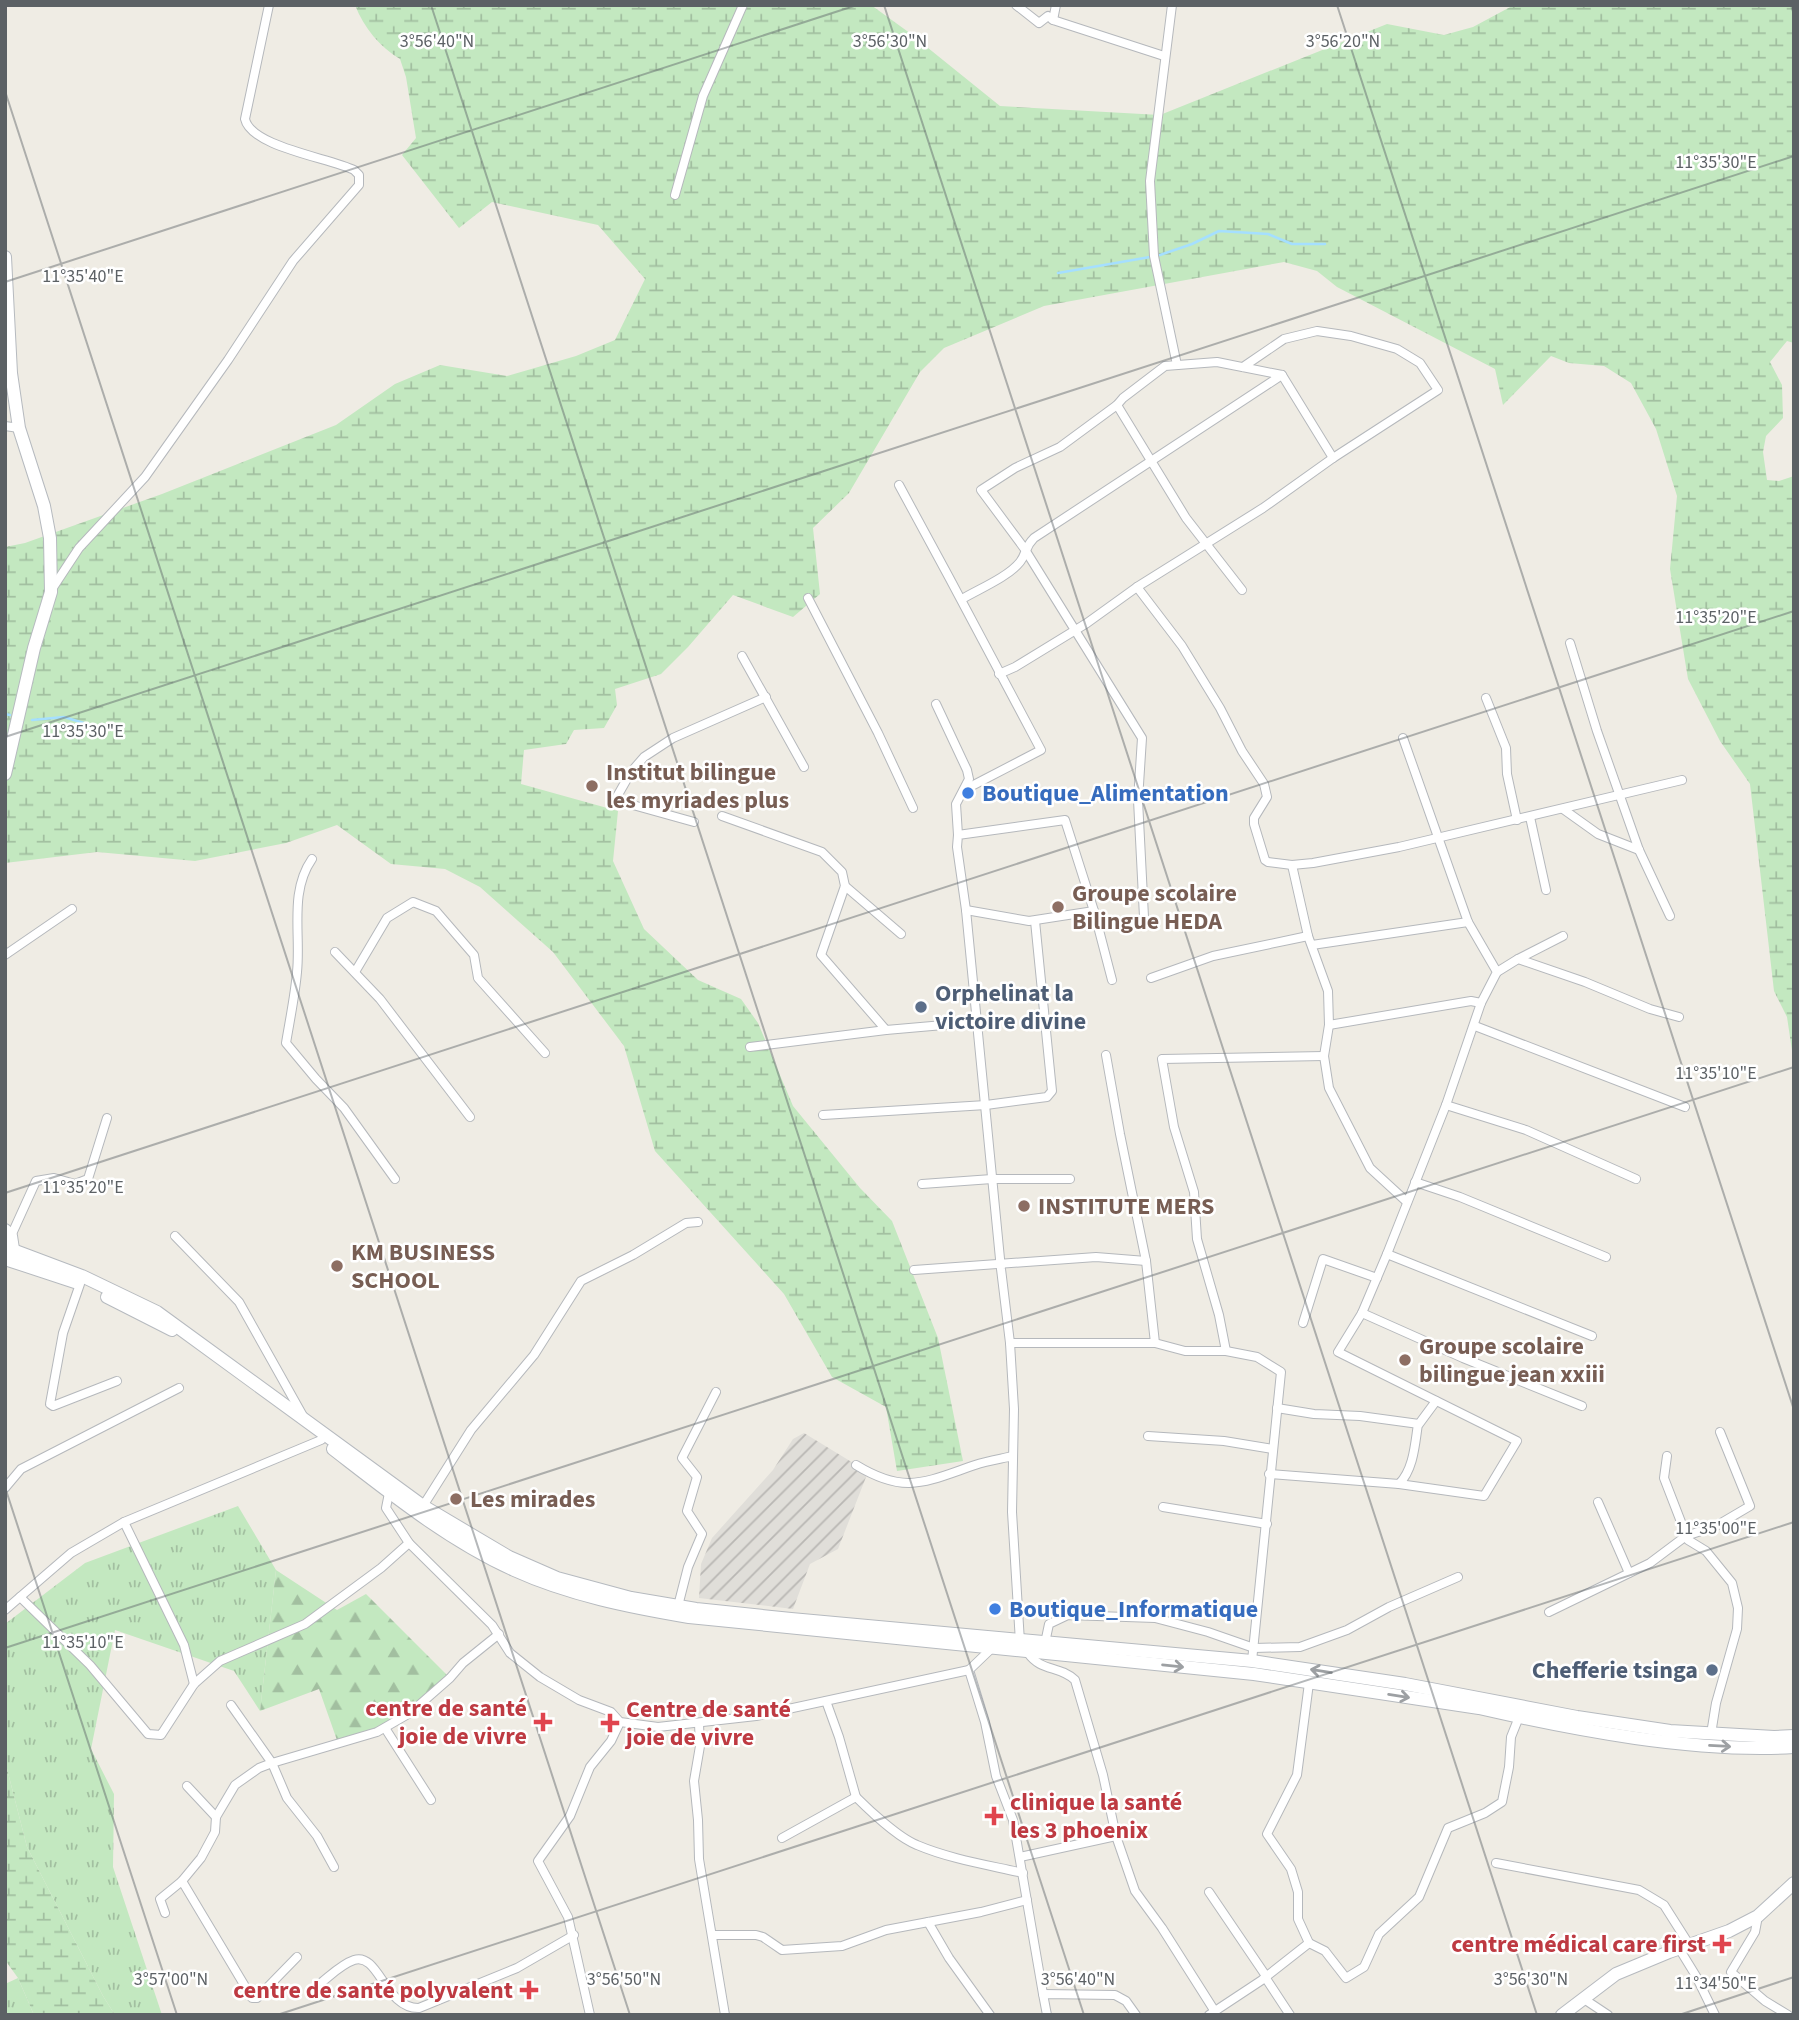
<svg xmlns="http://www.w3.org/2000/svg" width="1799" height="2020" viewBox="0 0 1799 2020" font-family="'Source Sans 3',sans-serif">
  <defs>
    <pattern id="industrial-furrows" width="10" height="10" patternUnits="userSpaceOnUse" patternTransform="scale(1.75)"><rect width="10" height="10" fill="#e0ded9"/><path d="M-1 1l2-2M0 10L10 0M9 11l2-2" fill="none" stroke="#b9b7b4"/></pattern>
    <pattern id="grass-tufts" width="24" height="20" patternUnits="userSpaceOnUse" patternTransform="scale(1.75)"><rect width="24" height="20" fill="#c3e8c0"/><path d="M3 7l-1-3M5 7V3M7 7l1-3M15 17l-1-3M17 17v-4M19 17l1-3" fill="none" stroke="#a2bfa0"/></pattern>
    <pattern id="forest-firs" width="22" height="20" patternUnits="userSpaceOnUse" patternTransform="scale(1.75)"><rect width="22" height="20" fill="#c3e8c0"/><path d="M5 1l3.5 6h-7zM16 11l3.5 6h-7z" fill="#a2bfa0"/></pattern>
    <pattern id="wetland-marsh" width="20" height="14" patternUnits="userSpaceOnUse" patternTransform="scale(1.75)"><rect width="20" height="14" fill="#c3e8c0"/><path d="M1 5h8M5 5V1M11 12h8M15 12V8" fill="none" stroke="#a2bfa0"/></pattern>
  </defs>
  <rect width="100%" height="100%" fill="#efece4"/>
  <polygon fill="url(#industrial-furrows)" points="804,1433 868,1472 838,1549 810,1564 793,1609 699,1598 701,1564 712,1538 773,1470 793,1439"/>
  <g fill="url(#grass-tufts)">
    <polygon points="238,1506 276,1570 260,1711 234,1671 115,1630 91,1749 114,1794 113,1867 162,2015 115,2015 103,1996 27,1847 5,1761 5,1624 85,1563"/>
    <polygon points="18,1978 34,2015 5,2015 5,1984"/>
  </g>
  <polygon fill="url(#forest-firs)" points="276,1570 337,1610 366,1594 450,1678 387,1727 338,1743 319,1689 260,1711"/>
  <g fill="url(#wetland-marsh)">
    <path d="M355,5H871L907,31L1000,106L1160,115L1387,24L1444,35L1473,27L1514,5H1794V343L1787,341L1770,362L1782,385L1783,418L1766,436L1763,452L1767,480L1779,481L1794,476V1064L1787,1017L1774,991L1750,784L1720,741L1688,679L1670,569L1677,496L1656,429L1631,383L1604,366L1569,363L1551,356L1503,405L1495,369L1337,287L1317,271L1284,262L1044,306L944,348L920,372L849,493L813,528L820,594L793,617L733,595L688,647L661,674L615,689L617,705L604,728L574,730L566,744L524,750L521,784L618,811L613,861L644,929L698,980L741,999L758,1023L793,1106L860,1188L892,1221L938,1338L963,1461L897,1471L886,1407L832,1377L784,1294L655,1151L624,1046L553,952L480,887L445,869L391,864L337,825L286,843L195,861L97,852L5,863V547L25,543L162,494L336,425L395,384L440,365L507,376L576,356L615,340L645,279L598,225L492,202L459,228L402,155L416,138L406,77L400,59C380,47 364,28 355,5Z"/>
    <polygon points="5,1761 27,1847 103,1996 115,2015 34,2015 18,1978 5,1960"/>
  </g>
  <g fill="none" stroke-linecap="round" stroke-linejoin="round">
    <g stroke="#a5dfff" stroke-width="2.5">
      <polyline points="1160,255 1192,244 1219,231 1268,234 1292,244 1325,244"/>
      <polyline points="1058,273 1150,257"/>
      <polyline points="5,714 10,715"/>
      <polyline points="32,720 64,717 100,728"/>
    </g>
    <defs>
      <g id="street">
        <polyline points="1016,5 1039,23 1048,16 1053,20 1056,5"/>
        <polyline points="1172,5 1150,181 1154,256 1177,365"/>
        <polyline points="1053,20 1164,56"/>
        <polyline points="675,195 703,96 743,5"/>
        <polyline points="1117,405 1186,518 1242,590"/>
        <polyline points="5,426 19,428"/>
        <path d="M899,485C947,573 994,661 1041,750L964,790"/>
        <polyline points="1137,587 1182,646 1220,708 1242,751 1264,784 1267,797 1254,818 1254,824 1265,860 1268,862 1292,865 1313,863 1399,847 1682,780"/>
        <path d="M52,589L79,548L145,477L228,360L293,261L359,185V175L354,170C330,158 251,147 245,119L269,5"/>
        <polyline points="808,598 878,733 913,808"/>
        <path d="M962,599C979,589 1008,577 1020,562C1027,553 1024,548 1034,538L1282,375"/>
        <polyline points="1570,643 1597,731 1639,850 1670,916"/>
        <polyline points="742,656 804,767"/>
        <polyline points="999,674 1015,667 1087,623 1137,587 1263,508 1333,458 1438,390 1420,363 1397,349 1351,336 1317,331 1284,339 1243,367"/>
        <polyline points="1486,698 1506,748 1507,774 1517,820"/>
        <polyline points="936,704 967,770 969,779 956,804 958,835"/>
        <polyline points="1563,809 1598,834 1639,850"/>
        <polyline points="722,816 822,852 842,872 845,886 821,955 886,1030 978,1022"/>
        <polyline points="1530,817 1546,890"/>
        <polyline points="694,822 615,800 631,772 644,757 673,738 766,697"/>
        <path d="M312,859C289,892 301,934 297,972C295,995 290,1019 286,1043L316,1079L344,1108L395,1179"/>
        <polyline points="1292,865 1308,936 1328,991 1329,1025 1324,1056 1329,1088 1370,1168 1407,1202"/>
        <polyline points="845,886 901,934"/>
        <polyline points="966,910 1029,921 1094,911"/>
        <polyline points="1144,917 1138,800 1142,738 1024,548 981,490 1015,468 1060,447 1117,405 1123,398 1165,366 1217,362 1282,375 1333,458"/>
        <polyline points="1312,945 1468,922"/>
        <polyline points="335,952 380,999 470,1117"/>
        <polyline points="5,955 72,909"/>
        <polyline points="1518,959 1563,936"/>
        <polyline points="355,972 387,918 413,902 436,911 474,955 478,978 545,1053"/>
        <polyline points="1497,972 1518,959 1585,982 1650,1009 1679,1017"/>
        <polyline points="1151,978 1213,956 1308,936"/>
        <polyline points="1329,1025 1471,1001 1481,1003"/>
        <polyline points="1475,1026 1685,1107"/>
        <polyline points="750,1047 886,1030"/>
        <polyline points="1106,1055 1120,1134 1146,1261 1155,1343 1185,1351 1226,1351 1257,1357 1281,1372 1252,1661"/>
        <polyline points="1446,1105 1526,1130 1636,1179"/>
        <polyline points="823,1115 986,1105 1047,1097 1052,1091 1035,921"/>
        <polyline points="1415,1182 1460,1197 1606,1257"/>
        <polyline points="922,1184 992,1179 1070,1179"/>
        <polyline points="11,1236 36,1181 54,1178 75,1184 88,1179 107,1118"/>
        <polyline points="175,1236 239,1302 303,1416"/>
        <polyline points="1387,1254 1446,1105 1481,1003 1497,972 1468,922 1403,738"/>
        <polyline points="914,1270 1096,1257 1146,1261"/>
        <polyline points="80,1284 63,1333 50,1404 53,1406 117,1381"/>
        <polyline points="1362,1313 1463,1358 1582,1406"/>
        <polyline points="1303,1323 1323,1259 1377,1278"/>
        <polyline points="1010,1343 1155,1343"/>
        <polyline points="1226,1351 1219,1315 1197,1239 1194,1192 1174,1127 1162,1059 1324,1056"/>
        <polyline points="1277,1408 1314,1414 1360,1416 1419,1424 1436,1401"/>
        <polyline points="1148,1436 1224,1441 1273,1449"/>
        <polyline points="321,1440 124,1522 71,1553 20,1597 90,1665 148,1734 161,1735 194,1684 220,1661 305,1624 381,1568 409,1543"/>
        <polyline points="1667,1456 1664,1478 1688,1540 1706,1551 1732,1583 1738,1608 1737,1629 1716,1703 1711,1734"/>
        <path d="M856,1465C905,1495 925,1482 975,1465C987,1461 1000,1459 1013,1456"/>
        <path d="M1269,1474L1399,1484C1414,1469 1415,1443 1418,1424"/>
        <polyline points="1399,1484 1484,1496 1517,1441 1338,1352 1362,1313 1387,1254 1592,1336"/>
        <polyline points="5,1488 21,1469 179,1388"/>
        <polyline points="389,1493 386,1508 409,1543 492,1625 510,1653 540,1677 579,1700 611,1712 620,1722 658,1727 756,1716 969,1670"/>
        <polyline points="1598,1502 1629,1573"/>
        <polyline points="423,1506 471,1430 534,1355 581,1281 633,1255 686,1223 698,1222"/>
        <polyline points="1163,1507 1267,1524"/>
        <polyline points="124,1522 184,1645 194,1684"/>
        <polyline points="678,1606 688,1567 702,1534 687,1511 697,1477 682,1458 716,1392"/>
        <polyline points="5,1610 20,1597"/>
        <polyline points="1549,1612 1650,1563 1686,1536 1716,1526 1750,1506 1720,1432"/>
        <polyline points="1020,1642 1012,1512 1014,1409 1010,1343 1001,1269 966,910 957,847 958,835 1065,820 1094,911 1112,980"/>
        <polyline points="1045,1643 1049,1624 1068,1615 1155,1618 1208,1632 1254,1648 1300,1647 1347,1630 1389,1607 1458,1577"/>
        <polyline points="992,1648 969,1670 985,1722 996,1776 1013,1820 1043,1994"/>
        <polyline points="826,1701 839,1737 856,1797"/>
        <polyline points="231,1705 272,1763 287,1798 317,1836 334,1867"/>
        <polyline points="699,1724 700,1746 694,1781 698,1820 699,1859 725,2015"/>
        <polyline points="385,1728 431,1800"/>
        <polyline points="187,1786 216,1817"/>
        <polyline points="1116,1836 1135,1891 1162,1928 1214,2010"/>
        <path d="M782,1838L856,1797C870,1811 899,1838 917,1845C950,1859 988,1865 1023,1873"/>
        <path d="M1020,1857L1116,1836L1103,1775L1075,1680C1059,1665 1041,1672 1028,1653"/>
        <polyline points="1496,1863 1639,1890 1664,1905 1690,1946"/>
        <polyline points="182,1881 252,1998 257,1998 297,1957"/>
        <polyline points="1209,1892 1266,1976"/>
        <polyline points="165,1913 160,1899 182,1881 201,1858 215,1832 216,1817 235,1785 259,1768 272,1763 377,1732 410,1713 450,1678 463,1663 499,1634"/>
        <polyline points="1758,1916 1755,1932 1731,1972 1765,2001 1788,2015"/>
        <polyline points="928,1922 949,1958 990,2015"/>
        <polyline points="712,1935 756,1935 763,1937 782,1950 842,1946 886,1930 981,1912 1027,1900"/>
        <polyline points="1309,1943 1325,1951 1346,1978 1364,1967 1379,1934 1419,1897 1448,1828 1485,1813 1502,1802 1509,1767 1511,1737 1519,1717"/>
        <polyline points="1680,1950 1696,1976 1715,2015"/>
        <polyline points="1265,1977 1290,2015"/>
        <path d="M322,1982C332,1974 342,1964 354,1960C379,1952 385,2009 419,2008L517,1968L574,1935"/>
        <polyline points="1584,1999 1608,2015"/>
        <polyline points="590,2015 568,1917 538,1861 570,1816 590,1767 611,1741 620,1722"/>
        <polyline points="1047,2015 1043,1994 1115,1995 1126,2001 1136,2015"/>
        <polyline points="1209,2015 1262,1980 1309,1943 1298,1919 1298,1892 1291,1869 1267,1834 1297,1775 1309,1683"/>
      </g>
      <g id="secondary">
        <polyline points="5,257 11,373 19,428 44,506 50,538 51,592 34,648 5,774"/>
        <polyline points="5,1230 11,1236 13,1249"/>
        <polyline points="5,1247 82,1276 157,1312 423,1506 509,1557 557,1578 631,1598 696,1609 791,1619 1252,1661 1405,1684 1577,1717 1670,1731 1774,1737 1794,1736"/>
        <polyline points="5,1259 75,1282"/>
        <polyline points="107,1297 172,1330"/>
        <path d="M333,1449C390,1493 448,1540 514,1570C569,1595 630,1607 689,1617L1254,1674L1479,1708C1575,1730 1695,1753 1794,1747"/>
        <polyline points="1562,2015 1616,1974 1669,1952 1729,1931 1758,1916 1794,1883"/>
      </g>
    </defs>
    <use href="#street" stroke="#b5b8bc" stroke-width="10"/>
    <use href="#secondary" stroke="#b6babf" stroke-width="14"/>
    <use href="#street" stroke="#fff" stroke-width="8"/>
    <use href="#secondary" stroke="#fff" stroke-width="12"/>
  </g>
  <defs><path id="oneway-shaft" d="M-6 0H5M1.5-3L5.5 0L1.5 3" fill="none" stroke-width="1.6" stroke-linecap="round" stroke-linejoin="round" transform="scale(1.75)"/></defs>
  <g stroke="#9da0a3">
    <use href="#oneway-shaft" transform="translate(1173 1666) rotate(6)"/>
    <use href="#oneway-shaft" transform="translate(1321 1671) rotate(-171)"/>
    <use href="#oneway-shaft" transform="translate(1399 1696) rotate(9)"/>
    <use href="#oneway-shaft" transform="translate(1720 1746) rotate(3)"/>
  </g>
  <path fill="none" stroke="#5c6165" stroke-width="2" stroke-opacity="0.45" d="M431,5L1084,2015M884,5L1537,2015M1337,5L1794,1410M1791,5L1794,15M5,91L630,2015M5,282L857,5M5,737L1794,156M5,1193L1794,611M5,1487L177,2015M5,1648L1794,1067M277,2015L1794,1522M1679,2015L1794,1977"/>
  <g fill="#8d6e63" stroke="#fff" stroke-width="2.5">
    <circle cx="592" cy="786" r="7"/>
    <circle cx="1058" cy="907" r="7"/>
    <circle cx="1024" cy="1206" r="7"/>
    <circle cx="337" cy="1266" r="7"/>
    <circle cx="1405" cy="1360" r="7"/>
    <circle cx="456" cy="1499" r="7"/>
  </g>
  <g fill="#3f7fe0" stroke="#fff" stroke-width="2.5">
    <circle cx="968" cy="793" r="7"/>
    <circle cx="995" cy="1609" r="7"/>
  </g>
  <g fill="#5c6f8a" stroke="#fff" stroke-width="2.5">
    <circle cx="921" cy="1007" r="7"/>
    <circle cx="1712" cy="1670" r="7"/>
  </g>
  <g fill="#e0444e" stroke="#fff" stroke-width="2.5">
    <path d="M539.5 1711.5h7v7h7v7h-7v7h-7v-7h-7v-7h7z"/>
    <path d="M606.5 1712.5h7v7h7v7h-7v7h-7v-7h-7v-7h7z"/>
    <path d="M990.5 1805.5h7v7h7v7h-7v7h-7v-7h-7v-7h7z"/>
    <path d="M1718.5 1933.5h7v7h7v7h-7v7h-7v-7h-7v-7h7z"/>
    <path d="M525.5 1979.5h7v7h7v7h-7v7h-7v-7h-7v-7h7z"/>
  </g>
  <g text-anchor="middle" stroke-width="5" stroke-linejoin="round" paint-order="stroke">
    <g font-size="24" font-weight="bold" fill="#785e54" stroke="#fff" text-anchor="start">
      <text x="606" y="780">Institut bilingue<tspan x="606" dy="28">les myriades plus</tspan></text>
      <text x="1072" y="901">Groupe scolaire<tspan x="1072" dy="28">Bilingue HEDA</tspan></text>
      <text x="1038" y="1214">INSTITUTE MERS</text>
      <text x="351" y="1260">KM BUSINESS<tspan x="351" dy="28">SCHOOL</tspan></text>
      <text x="1419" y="1354">Groupe scolaire<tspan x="1419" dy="28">bilingue jean xxiii</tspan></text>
      <text x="470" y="1507">Les mirades</text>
    </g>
    <g font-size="24" font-weight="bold" fill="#366cbe" stroke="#fff" text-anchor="start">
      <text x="982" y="801">Boutique_Alimentation</text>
      <text x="1009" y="1617">Boutique_Informatique</text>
    </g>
    <g font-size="24" font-weight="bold" fill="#4e5e75" stroke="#fff" text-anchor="start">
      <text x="935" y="1001">Orphelinat la<tspan x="935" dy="28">victoire divine</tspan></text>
      <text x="1698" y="1678" text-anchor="end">Chefferie tsinga</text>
    </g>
    <g font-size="24" font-weight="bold" fill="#be3a42" stroke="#fff" text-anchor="end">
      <text x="527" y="1716">centre de santé<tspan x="527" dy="28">joie de vivre</tspan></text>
      <text x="626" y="1717" text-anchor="start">Centre de santé<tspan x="626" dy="28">joie de vivre</tspan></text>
      <text x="1010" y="1810" text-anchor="start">clinique la santé<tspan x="1010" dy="28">les 3 phoenix</tspan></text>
      <text x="1706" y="1952">centre médical care first</text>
      <text x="513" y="1998">centre de santé polyvalent</text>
    </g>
  </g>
  <g font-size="18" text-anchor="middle" fill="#5c6165" stroke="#fff" stroke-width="5" stroke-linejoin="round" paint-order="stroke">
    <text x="437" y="47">3°56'40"N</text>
    <text x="890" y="47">3°56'30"N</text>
    <text x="1343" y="47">3°56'20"N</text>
    <text x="1716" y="168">11°35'30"E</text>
    <text x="83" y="282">11°35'40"E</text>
    <text x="1716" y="623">11°35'20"E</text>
    <text x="83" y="737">11°35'30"E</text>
    <text x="1716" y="1079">11°35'10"E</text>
    <text x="83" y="1193">11°35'20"E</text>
    <text x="1716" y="1534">11°35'00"E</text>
    <text x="83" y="1648">11°35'10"E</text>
    <text x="171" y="1985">3°57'00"N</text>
    <text x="624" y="1985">3°56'50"N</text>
    <text x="1078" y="1985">3°56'40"N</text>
    <text x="1531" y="1985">3°56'30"N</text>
    <text x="1716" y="1989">11°34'50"E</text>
  </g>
  <rect width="1799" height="2020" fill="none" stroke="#5c6165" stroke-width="14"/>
</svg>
